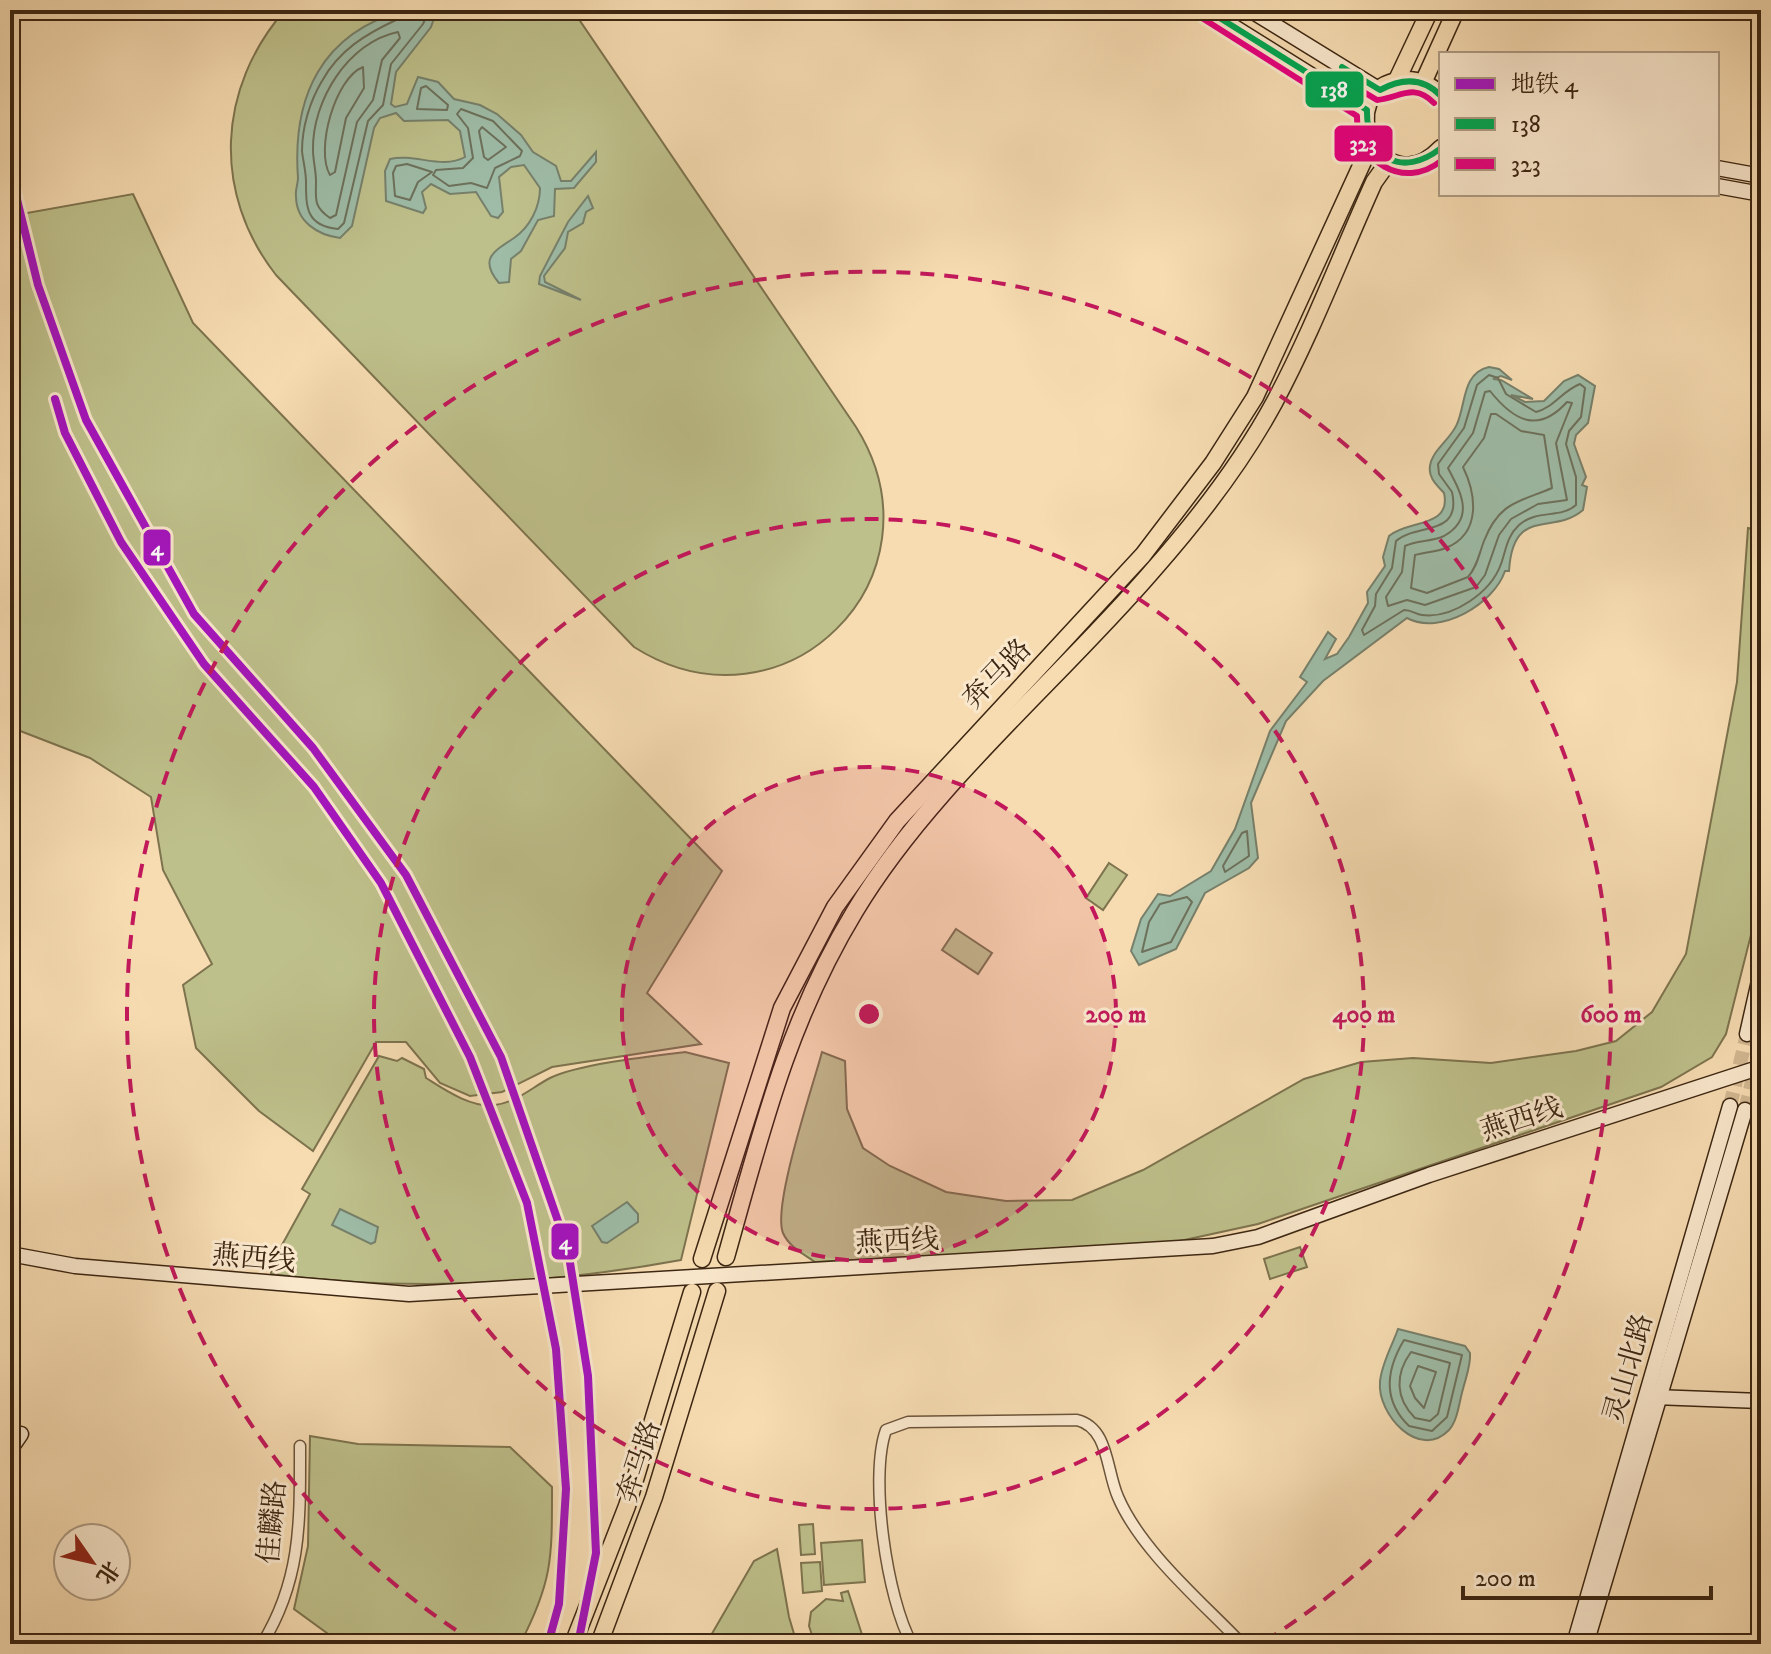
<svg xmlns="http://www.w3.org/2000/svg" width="1771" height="1654" viewBox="0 0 1771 1654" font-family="'IM FELL DW Pica','Noto Serif SC',serif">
  <rect width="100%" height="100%" fill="#f7dcb2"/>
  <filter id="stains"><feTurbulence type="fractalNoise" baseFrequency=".0025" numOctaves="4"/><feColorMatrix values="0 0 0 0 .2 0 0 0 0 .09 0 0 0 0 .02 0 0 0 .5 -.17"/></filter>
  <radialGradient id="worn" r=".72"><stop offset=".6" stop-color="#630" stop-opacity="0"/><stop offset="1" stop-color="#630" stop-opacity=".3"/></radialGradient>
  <g fill="#bec08b" stroke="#7d734e" stroke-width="2">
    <path d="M285,10H570L578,18L856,427C950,577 784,742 634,647L276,275C212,193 217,88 285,10Z"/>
    <polygon points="133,194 193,323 722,871 647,993 701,1044 552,1067 502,1092 470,1096 440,1083 406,1042 376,1042 313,1151 259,1111 196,1048 183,985 212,964 163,870 151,797 90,758 10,727 10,216"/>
    <path d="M1748,528L1761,531V895L1726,1034L1712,1057L1661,1087L1258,1224L1166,1244L815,1262C804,1254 789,1247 783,1233C772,1206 813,1086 822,1052L845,1061L847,1109L863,1148L890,1166L946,1192L1006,1201L1072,1200L1143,1170L1304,1079L1361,1062L1413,1058L1491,1063L1576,1051L1616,1041L1652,1012L1686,954L1737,682Z"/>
    <polygon points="1109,863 1127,875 1103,910 1086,898"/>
    <polygon points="956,929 992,953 978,974 942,950"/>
    <path d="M685,1052L729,1063L681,1260C545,1285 408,1292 271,1274L272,1263L310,1194L302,1189L379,1056L397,1061L402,1058L424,1069L426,1078C445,1090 471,1108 495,1105C517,1102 531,1088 550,1078C578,1064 652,1056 685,1052Z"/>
    <polygon points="1300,1247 1307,1267 1270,1279 1264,1259"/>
    <path d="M310,1436L358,1444L510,1447L552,1487C552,1557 553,1581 520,1644H342L294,1609L308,1546Z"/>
    <polygon points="813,1524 815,1554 801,1555 799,1525"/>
    <polygon points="862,1540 865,1582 824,1585 821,1543"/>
    <polygon points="777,1549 789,1617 797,1644 706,1644 754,1561"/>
    <polygon points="820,1562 822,1591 803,1593 801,1563"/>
    <polygon points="848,1591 865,1644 815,1644 809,1626 811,1612 826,1599 843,1601 841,1593"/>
  </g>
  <g fill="#9ebca7" stroke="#77806b" stroke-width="2">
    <path d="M405,10H437L431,27L396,72L391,104L395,107L407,104L418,77L438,82L454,99L480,105L497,114L521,135L533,152L556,166L561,181H571L596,152V162L574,188L555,189L554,216L538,220L521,251L511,259L509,282L499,283C478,258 495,251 514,238C530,227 540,207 540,188L524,165L511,167L499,177L503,212L498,218L491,216L476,192L450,194L431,184L422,192L426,208L423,213L386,201L385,171L390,159C415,153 442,170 465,157L460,131L448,120L404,121L396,113L380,118L374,128L352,226L340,238C318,235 296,222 296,196C295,190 298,184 298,178C292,97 321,33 405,10Z"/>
    <polygon points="588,196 593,208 586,212 583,223 568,232 565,248 544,276 545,282 581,300 539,284 540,276 568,222"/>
    <path d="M1489,367L1499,369L1512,380L1501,376L1493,379L1501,380L1533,399L1511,395L1525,402L1544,401L1564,381L1578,375L1595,386L1588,423L1576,435L1574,444L1586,477L1582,485L1587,487L1583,510C1553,536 1513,505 1509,571H1505C1494,604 1440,636 1407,618L1323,681L1286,721L1251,803L1258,858L1249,868L1205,893L1176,949L1139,965L1131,951L1141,919L1158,894L1170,896L1211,871L1235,829L1270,731L1307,682L1300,677L1328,632L1336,639L1325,659L1337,654L1349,637L1368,603L1367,592L1385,566L1383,557L1389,536C1407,520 1452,528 1444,493C1437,485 1428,478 1430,466C1432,450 1451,439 1457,424C1466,404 1462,373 1489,367Z"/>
    <polygon points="627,1202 638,1214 638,1222 607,1243 602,1242 592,1226"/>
    <polygon points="340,1209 378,1227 375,1242 371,1244 332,1225"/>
    <path d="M1398,1329L1465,1346L1470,1353C1471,1365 1466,1377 1463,1389C1459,1402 1458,1420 1449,1430C1419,1461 1377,1414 1380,1382C1381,1365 1392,1346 1398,1329Z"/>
  </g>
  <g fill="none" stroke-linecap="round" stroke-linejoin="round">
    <g stroke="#6d715c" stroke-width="2">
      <path d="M400,10L396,20C366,34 339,50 322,81C310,101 302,127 302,151C303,161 306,171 306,182C306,207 306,226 338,229L344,223L368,121L383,105L391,64L423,24L429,10"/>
      <path d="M398,32L400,38L382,60L373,100L357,122L336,215L330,218C313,206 316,199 316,181C316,171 313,160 313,150C312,101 348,42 398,32Z"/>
      <path d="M363,67L364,88L346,118L335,172L330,175C315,150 335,78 363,67Z"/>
      <polygon points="426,86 448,105 447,110 417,109 421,88"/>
      <polygon points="461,109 493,121 522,151 520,156 495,168 487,188 471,183 449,186 433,175 436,170 463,168 473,158 468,128 457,114"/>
      <polygon points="482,127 506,147 488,160 484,157 479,131"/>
      <polygon points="407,164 432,172 418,182 410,200 395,196 393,173 396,166"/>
      <path d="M1489,375L1498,378L1506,394L1536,412C1553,408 1562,391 1580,384L1585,388L1581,417L1569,431L1566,444L1576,477V505C1560,519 1537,509 1519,525C1507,536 1506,550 1501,564C1491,592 1453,619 1422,615C1415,614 1412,610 1404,610L1364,635L1362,630L1375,606L1376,594L1392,568L1396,541C1416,523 1462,537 1452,492L1439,474L1438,464L1464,428L1477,385Z"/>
      <path d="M1490,391C1514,421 1538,434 1567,402L1572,403L1556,443L1567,500L1538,504L1511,519L1499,535L1485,575L1476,587L1425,605L1407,600L1388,606L1386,597L1402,572L1405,546C1417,540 1432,542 1444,536C1477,517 1459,490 1448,468L1473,433L1485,392Z"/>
      <path d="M1491,414H1496L1521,431L1544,435L1552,488C1519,502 1499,502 1484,541C1479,554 1477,567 1468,577L1427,593L1411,588L1415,555C1425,552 1436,552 1446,548C1482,533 1476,494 1463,467L1484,438Z"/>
      <polygon points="1247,831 1249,856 1225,872 1223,866 1242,833"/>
      <polygon points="1187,897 1192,902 1171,942 1142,952 1149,922 1160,904"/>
      <path d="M1404,1340L1462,1355L1447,1417L1432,1431L1409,1426C1382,1400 1386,1370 1404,1340Z"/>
      <path d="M1411,1352L1450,1363L1438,1414L1430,1421L1415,1418C1395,1398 1395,1374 1411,1352Z"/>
      <polygon points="1418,1366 1436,1372 1424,1408 1415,1398 1410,1386"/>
    </g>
    <g stroke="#d2b892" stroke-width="14" stroke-dasharray="14 7" stroke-linecap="butt">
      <polyline points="1730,1106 1747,1034"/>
      <polyline points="1745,1110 1761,1046"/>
    </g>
    <defs>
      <g id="street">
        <path d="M262,1644C302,1579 300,1520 300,1446"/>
        <path d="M912,1644C887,1600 869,1477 886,1430L908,1422L1077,1420C1109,1428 1106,1470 1118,1497C1141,1551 1202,1602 1242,1644"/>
      </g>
      <g id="secondary">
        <polyline points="1207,10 1367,110"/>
        <polyline points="1250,10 1380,90"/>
        <polyline points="1717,168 1761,176"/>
        <polyline points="1717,186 1761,194"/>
        <polyline points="1747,1034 1761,972"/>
        <polyline points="10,1254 75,1266 409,1294 1213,1246 1258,1237 1429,1175 1761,1067"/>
        <polyline points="1654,1397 1761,1401"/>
        <polyline points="10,1450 21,1434"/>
        <polyline points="1574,1644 1730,1106"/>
        <polyline points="1586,1644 1745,1110"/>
      </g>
      <g id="primary">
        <polyline points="1396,82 1430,10"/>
        <polyline points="1423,83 1456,10"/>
        <path d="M1441,96C1432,85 1418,79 1403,80C1327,89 1382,210 1441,148"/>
        <path d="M726,1257C761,1133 787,1023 855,911C930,786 1059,680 1154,569C1198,519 1242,462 1274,403C1312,332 1341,255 1374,182L1389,161"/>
        <polyline points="702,1259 782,1008 835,907 897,821 1143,555 1213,463 1255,397 1371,144"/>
        <polyline points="573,1644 627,1506 692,1292"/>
        <polyline points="599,1644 654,1497 717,1291"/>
      </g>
    </defs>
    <use href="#street" stroke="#6b543a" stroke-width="13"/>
    <use href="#secondary" stroke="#3c2612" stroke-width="17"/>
    <use href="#primary" stroke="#3c2612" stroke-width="19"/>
    <use href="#street" stroke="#fae8cd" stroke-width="10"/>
    <use href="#secondary" stroke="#fae8cd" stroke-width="14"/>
    <use href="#primary" stroke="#f7dcb2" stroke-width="16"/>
    <defs>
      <g id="bus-1">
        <path d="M1207,10L1367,110C1366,158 1402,179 1441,148"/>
        <path d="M1342,67L1380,90C1402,78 1423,77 1441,96"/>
      </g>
      <g id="bus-2">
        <path d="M1202,18L1357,116C1356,161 1403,191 1441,161"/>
        <path d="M1337,76L1377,100C1400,98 1413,82 1434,103"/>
      </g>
    </defs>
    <use href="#bus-1" stroke="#fae8cd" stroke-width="12"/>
    <use href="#bus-2" stroke="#fae8cd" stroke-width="12"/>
    <use href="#bus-1" stroke="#00a651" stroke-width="6"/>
    <use href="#bus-2" stroke="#e5007d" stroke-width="6"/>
    <defs>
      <g id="metro-1">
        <polyline points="10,171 38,285 86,420 194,614 313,748 406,875 501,1057 568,1250 588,1376 596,1553 578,1644"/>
        <polyline points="55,399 65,433 121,542 204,664 314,787 381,883 470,1057 527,1203 556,1349 566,1489 559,1604 548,1644"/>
      </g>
    </defs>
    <use href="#metro-1" stroke="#fae8cd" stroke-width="14"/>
    <use href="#metro-1" stroke="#a513c0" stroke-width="8"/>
  </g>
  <circle cx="869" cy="1014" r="247" fill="#c2185b" fill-opacity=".12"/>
  <g fill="none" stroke="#c2185b" stroke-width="4" stroke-dasharray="14 10">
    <circle cx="869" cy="1014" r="247"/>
    <circle cx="869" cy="1014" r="495"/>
    <path d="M476 1643A742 742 0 1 1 1262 1643"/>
  </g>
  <g text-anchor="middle" stroke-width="6" stroke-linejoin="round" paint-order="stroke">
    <g font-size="28" fill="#3c2612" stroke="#fae8cd">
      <text transform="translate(996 673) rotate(-46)" y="10">奔马路</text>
      <text transform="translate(1521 1118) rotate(-18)" y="10">燕西线</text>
      <text transform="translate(897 1240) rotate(-3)" y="10">燕西线</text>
      <text transform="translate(254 1257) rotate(5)" y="10">燕西线</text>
      <text transform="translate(1627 1368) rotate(-74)" y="10">灵山北路</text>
      <text transform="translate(638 1461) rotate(-72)" y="10">奔马路</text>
      <text transform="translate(271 1522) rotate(-85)" y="10">佳麟路</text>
    </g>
  </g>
  <circle cx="869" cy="1014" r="12" fill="#c2185b" stroke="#fae8cd" stroke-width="4"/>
  <g font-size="24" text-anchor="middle" font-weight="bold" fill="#c2185b" stroke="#fae8cd" stroke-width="6" stroke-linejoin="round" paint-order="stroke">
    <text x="1116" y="1022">200 m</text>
    <text x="1364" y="1022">400 m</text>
    <text x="1611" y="1022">600 m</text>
  </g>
  <g stroke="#fae8cd" stroke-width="3">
    <rect x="1304" y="70" width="61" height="39" rx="8" fill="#00a651"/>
    <rect x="1333" y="124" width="61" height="39" rx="8" fill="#e5007d"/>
    <rect x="142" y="528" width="30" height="39" rx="8" fill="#a513c0"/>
    <rect x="550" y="1222" width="30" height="39" rx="8" fill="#a513c0"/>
  </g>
  <g font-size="22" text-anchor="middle" font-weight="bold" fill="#fff">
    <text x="1334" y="97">138</text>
    <text x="1363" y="151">323</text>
    <text x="157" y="555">4</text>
    <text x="565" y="1249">4</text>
  </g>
  <rect width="1771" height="1654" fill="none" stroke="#f7dcb2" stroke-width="40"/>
  <rect x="12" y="12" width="1747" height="1630" fill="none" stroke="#3c2612" stroke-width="4"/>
  <rect x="20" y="20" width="1731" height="1614" fill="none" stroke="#3c2612" stroke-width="2"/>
  <rect x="1439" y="52" width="280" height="144" fill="#fae8cd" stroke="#ae9a82" stroke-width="2"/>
  <rect x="1455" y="78" width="40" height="12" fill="#a513c0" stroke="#ae9a82" stroke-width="2"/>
  <text x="1511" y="92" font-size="24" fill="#3c2612">地铁 4</text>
  <rect x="1455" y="118" width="40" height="12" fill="#00a651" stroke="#ae9a82" stroke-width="2"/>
  <text x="1511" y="132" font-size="24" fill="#3c2612">138</text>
  <rect x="1455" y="158" width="40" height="12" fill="#e5007d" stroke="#ae9a82" stroke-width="2"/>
  <text x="1511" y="172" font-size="24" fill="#3c2612">323</text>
  <g transform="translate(92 1562) rotate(124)"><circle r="38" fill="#fae8cd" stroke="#ae9a82" stroke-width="2"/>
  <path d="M0-6L14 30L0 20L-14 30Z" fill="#8f2418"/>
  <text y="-12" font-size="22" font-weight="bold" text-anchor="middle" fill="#3c2612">北</text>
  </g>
  <path d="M1463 1586v12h248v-12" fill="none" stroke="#3c2612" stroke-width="4"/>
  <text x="1475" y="1586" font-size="24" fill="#3c2612" stroke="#fae8cd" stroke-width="6" paint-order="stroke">200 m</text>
  <rect width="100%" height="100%" filter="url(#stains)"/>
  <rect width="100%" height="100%" fill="url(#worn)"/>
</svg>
